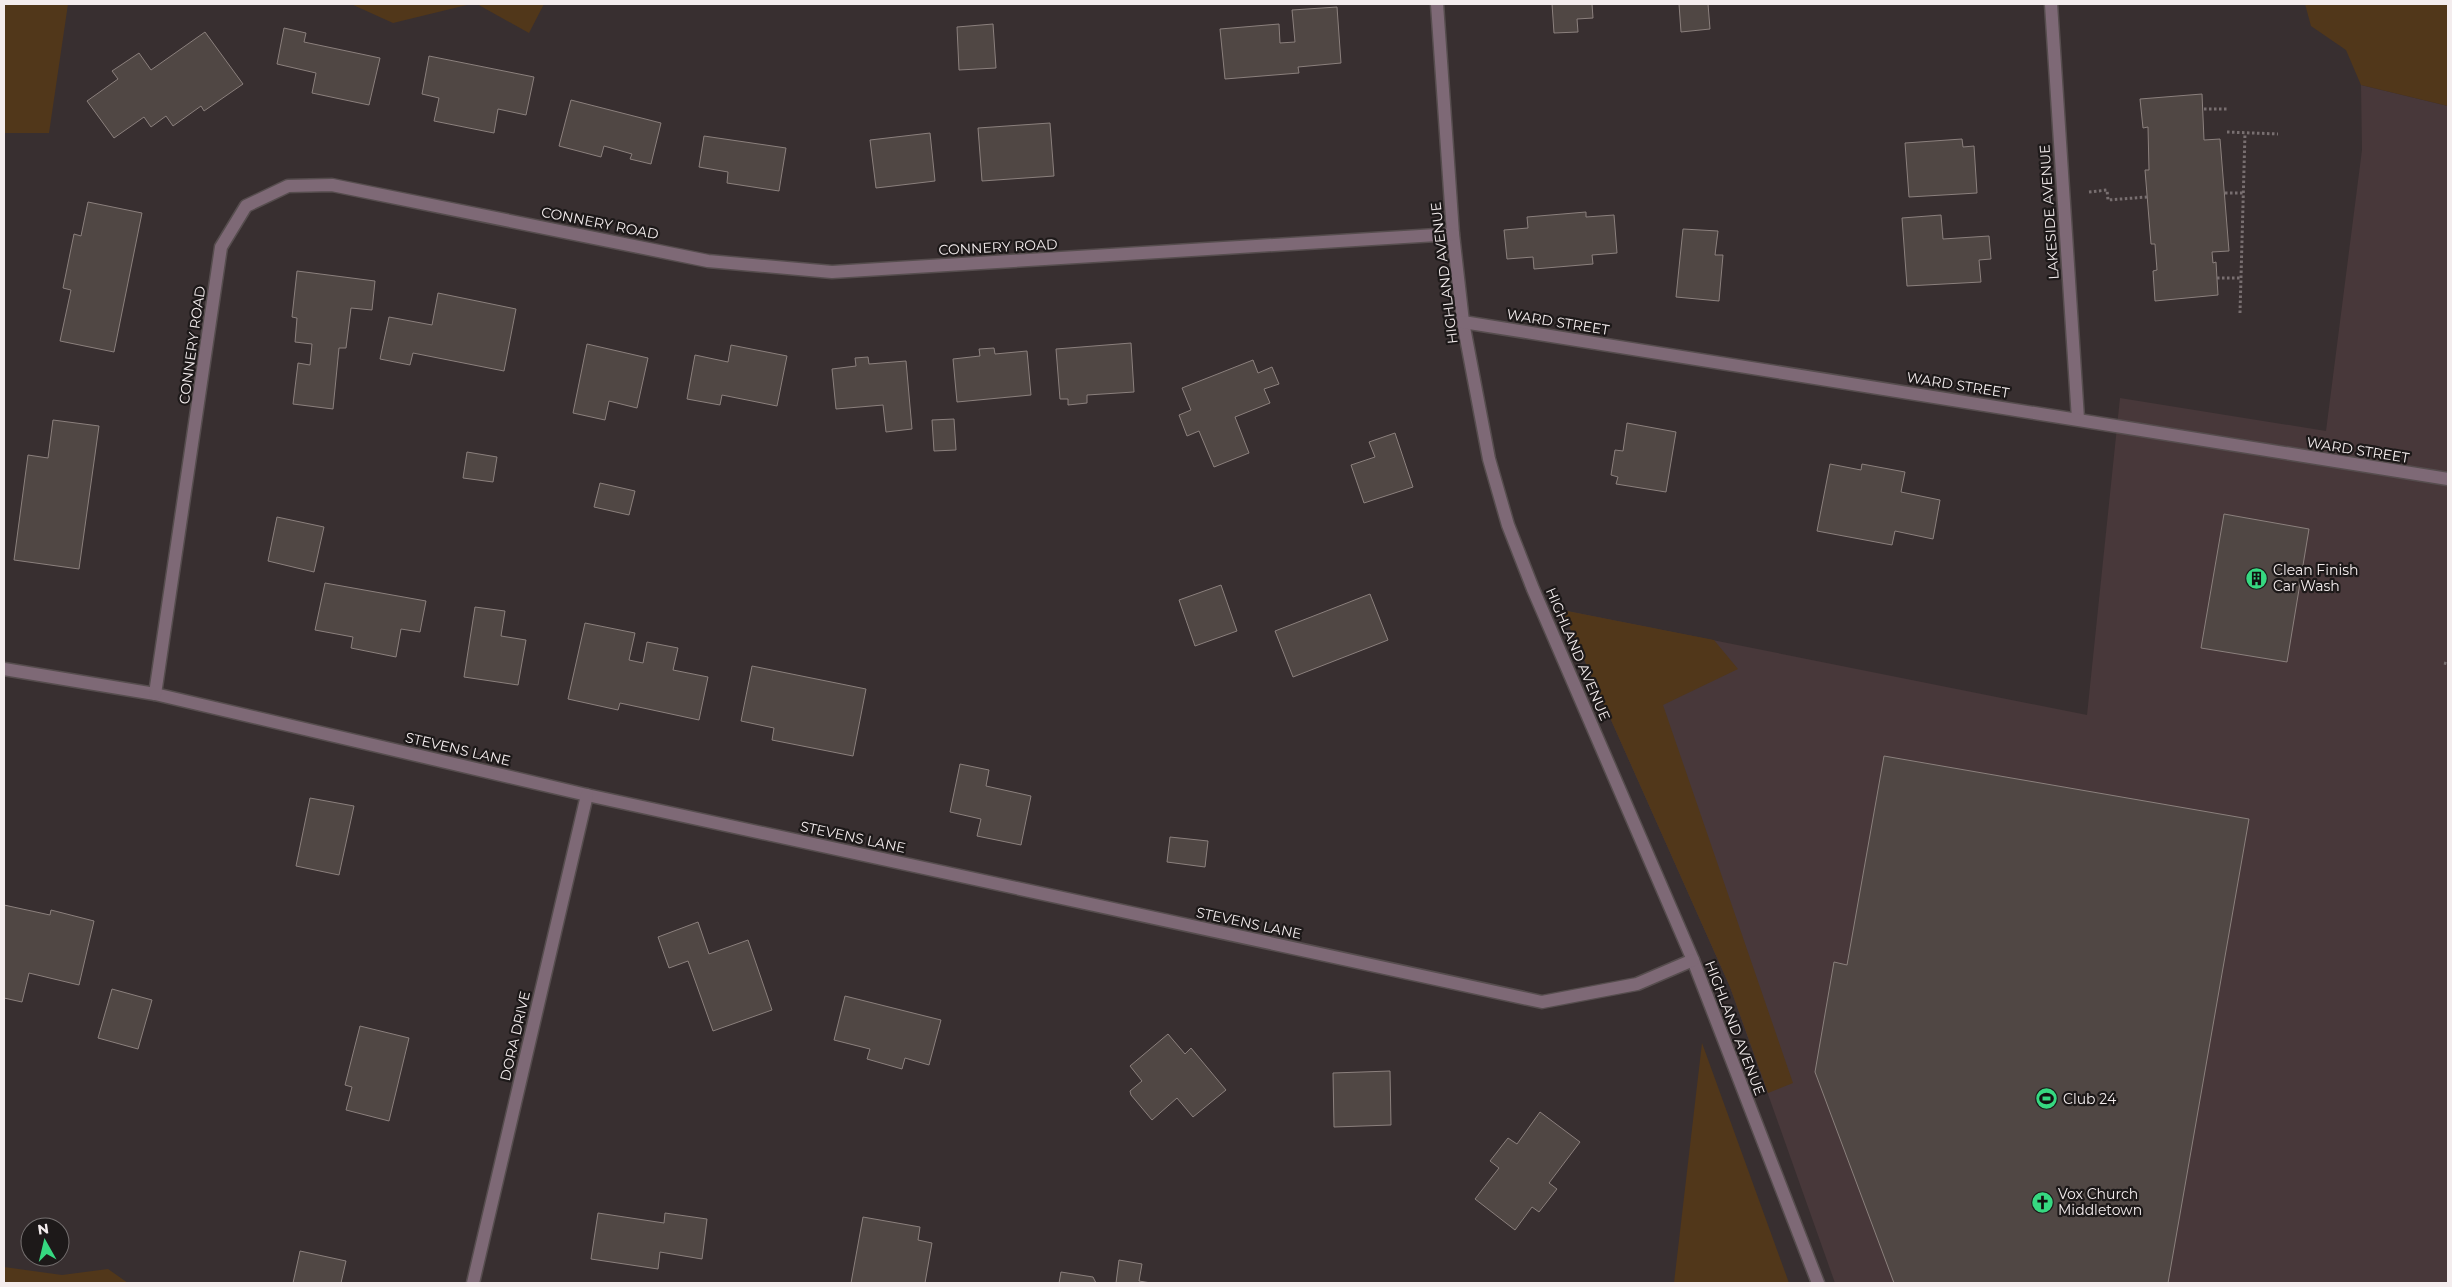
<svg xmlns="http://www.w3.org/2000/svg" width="2452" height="1287" viewBox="0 0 2452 1287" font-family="Montserrat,sans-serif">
  <rect width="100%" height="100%" fill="#382f30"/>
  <polygon fill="#48383a" points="2361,85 2448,106 2448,1283 1835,1283 1730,987 1562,610 2087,715 2120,398 2326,431 2362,150"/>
  <g fill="#51371a">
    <polygon points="4,4 68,4 49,133 4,133"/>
    <polygon points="351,4 471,4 393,23"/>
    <polygon points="477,4 544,4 529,33"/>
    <polygon points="2305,4 2448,4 2448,106 2361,85 2346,50 2311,26"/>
    <polygon points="1562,610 1714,640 1738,669 1663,705 1793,1083 1768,1093 1730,987"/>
    <polygon points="1702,1043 1789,1283 1674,1283"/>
    <polygon points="4,1267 62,1275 108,1269 128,1283 4,1283"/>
  </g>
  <g fill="#504744" stroke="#8b807d">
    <polygon points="1552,4 1592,4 1593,18 1577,19 1578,32 1554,33"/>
    <polygon points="1679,4 1708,4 1710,29 1681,32"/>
    <polygon points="1337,7 1341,63 1298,67 1299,73 1225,79 1220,29 1279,24 1280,43 1295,42 1292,10"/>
    <polygon points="993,24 996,68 959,70 957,27"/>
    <polygon points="284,28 306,33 304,42 380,58 369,105 312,93 316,73 277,64"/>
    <polygon points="205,32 243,84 204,111 201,106 173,126 166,116 151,127 144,117 114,138 87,101 118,79 112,71 139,53 151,70"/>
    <polygon points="429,56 534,77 526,115 498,109 494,133 434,121 439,98 422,94"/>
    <polygon points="2202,94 2204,140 2220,139 2229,251 2212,252 2213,263 2216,262 2218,295 2155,301 2153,271 2157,270 2155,244 2151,244 2145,170 2149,170 2148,127 2143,128 2140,99"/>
    <polygon points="571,100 661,123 651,164 630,159 632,154 604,146 601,157 559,146"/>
    <polygon points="1050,123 1054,176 982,181 978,128"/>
    <polygon points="930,133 935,181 876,188 870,140"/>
    <polygon points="704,136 786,148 779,191 727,183 728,172 699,167"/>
    <polygon points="1962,139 1963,147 1974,146 1977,193 1909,197 1905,143"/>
    <polygon points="88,202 142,213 114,352 60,341 71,290 63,288 74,234 81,236"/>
    <polygon points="1586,212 1586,217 1614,215 1617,253 1592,255 1593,264 1534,269 1533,257 1507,259 1504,230 1528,228 1527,217"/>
    <polygon points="1941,215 1943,239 1989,236 1991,259 1979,260 1981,282 1907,286 1902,218"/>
    <polygon points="1683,229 1718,231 1715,255 1723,255 1719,301 1676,297"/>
    <polygon points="297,271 375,281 372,310 351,308 346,348 339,348 333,409 293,404 298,363 310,365 312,344 295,342 297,318 292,317"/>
    <polygon points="438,293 516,309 504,371 413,353 410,365 380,359 389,317 432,325"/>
    <polygon points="1131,343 1134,392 1087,395 1087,403 1068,405 1068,399 1060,399 1056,349"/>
    <polygon points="587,344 648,358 637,408 609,401 605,420 573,413"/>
    <polygon points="731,345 787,356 777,406 722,395 720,405 687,399 695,355 728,362"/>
    <polygon points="994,348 995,354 1027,351 1031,395 957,402 953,359 980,356 979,349"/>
    <polygon points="868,357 869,364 906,361 912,429 886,432 883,405 836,409 832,369 856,366 855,358"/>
    <polygon points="1253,360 1258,373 1272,367 1279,384 1264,389 1270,403 1235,417 1249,453 1214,467 1199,431 1187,436 1179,415 1191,410 1182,388"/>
    <polygon points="954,419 956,450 934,451 932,420"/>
    <polygon points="53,420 99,426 79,569 14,560 28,455 48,458"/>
    <polygon points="1627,423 1676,432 1666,492 1616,484 1618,477 1611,475 1615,450 1623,451"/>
    <polygon points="1395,433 1413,487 1364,503 1351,465 1375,457 1369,442"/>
    <polygon points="467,452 497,457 493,482 463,478"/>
    <polygon points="1830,464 1861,470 1862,464 1905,472 1901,492 1940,500 1933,539 1895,531 1892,545 1817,531"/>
    <polygon points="600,483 635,491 629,515 594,507"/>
    <polygon points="2224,514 2309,529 2287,662 2201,648"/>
    <polygon points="277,517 324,527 314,572 268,561"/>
    <polygon points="325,583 426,601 420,632 401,629 396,657 351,648 353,637 315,630"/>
    <polygon points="1221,585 1237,631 1195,646 1179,600"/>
    <polygon points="1370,594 1388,640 1293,677 1275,631"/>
    <polygon points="475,607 505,611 501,636 526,640 518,685 464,677"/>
    <polygon points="585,623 635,633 629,660 643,663 647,642 678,648 673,670 708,677 699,720 620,703 618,710 568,699"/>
    <polygon points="752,666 866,689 853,756 772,740 774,728 741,721"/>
    <polygon points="1884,756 2249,819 2168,1283 1894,1283 1815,1072 1834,962 1847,965"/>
    <polygon points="960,764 989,770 986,786 1031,796 1021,845 977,836 981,819 950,812"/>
    <polygon points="310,798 354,806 339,875 296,866"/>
    <polygon points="1170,837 1208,841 1205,867 1167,862"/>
    <polygon points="4,905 50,915 51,910 94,921 79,985 29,973 22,1002 4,998"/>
    <polygon points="698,922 709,954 748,940 772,1010 713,1031 688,961 669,968 658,937"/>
    <polygon points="112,989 152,1000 138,1049 98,1038"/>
    <polygon points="845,996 941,1020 929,1065 905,1058 902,1069 867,1059 870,1049 834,1040"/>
    <polygon points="360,1026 409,1038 389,1121 346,1110 352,1087 345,1085"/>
    <polygon points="1168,1034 1185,1054 1191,1048 1226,1090 1193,1117 1177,1098 1152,1120 1131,1095 1130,1091 1142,1081 1130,1066"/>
    <polygon points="1390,1071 1391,1125 1334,1127 1333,1073"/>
    <polygon points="1540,1112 1580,1142 1549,1183 1557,1189 1539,1212 1532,1207 1515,1230 1475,1199 1499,1168 1490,1161 1508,1138 1517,1144"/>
    <polygon points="598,1213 664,1223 665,1213 707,1219 702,1259 660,1252 658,1269 591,1259"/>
    <polygon points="863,1217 920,1227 918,1240 932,1243 925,1283 851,1283"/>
    <polygon points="300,1251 346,1261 341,1283 293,1283"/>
    <polygon points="1119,1260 1142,1264 1139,1281 1151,1283 1116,1283"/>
    <polygon points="1061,1272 1093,1277 1096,1283 1059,1283"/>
  </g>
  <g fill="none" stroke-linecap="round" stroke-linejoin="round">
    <defs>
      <g id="minor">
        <polyline points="1437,4 1453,234 1463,322 1489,459 1508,525 1533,589 1693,960 1818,1283"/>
        <polyline points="2051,4 2078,419"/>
        <polyline points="1463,322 2448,479"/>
        <polyline points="4,669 155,694 587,795 1542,1002 1637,984 1693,960"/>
        <polyline points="155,694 221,247 246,206 288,186 332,185 708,261 832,272 1453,234"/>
        <polyline points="473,1283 587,795"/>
      </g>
    </defs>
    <use href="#minor" stroke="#564d4e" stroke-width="15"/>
    <g stroke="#786f70" stroke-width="3" stroke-dasharray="2.5 2.5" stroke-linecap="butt">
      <polyline points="2204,109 2229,109"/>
      <polyline points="2227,132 2278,134"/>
      <polyline points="2089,192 2107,190 2108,200 2147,197"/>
      <polyline points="2225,193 2243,193"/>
      <polyline points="2217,278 2241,278"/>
      <polyline points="2240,313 2245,133"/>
      <polyline points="2444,663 2448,664"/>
    </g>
    <use href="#minor" stroke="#7e6976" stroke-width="12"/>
  </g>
  <defs>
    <symbol id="building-disc" viewBox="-11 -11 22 22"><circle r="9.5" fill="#36d881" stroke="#1d1919"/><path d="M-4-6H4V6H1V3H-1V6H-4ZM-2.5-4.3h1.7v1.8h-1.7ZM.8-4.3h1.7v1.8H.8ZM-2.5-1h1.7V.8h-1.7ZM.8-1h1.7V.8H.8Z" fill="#111"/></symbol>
    <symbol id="stadium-disc" viewBox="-11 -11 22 22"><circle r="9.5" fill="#36d881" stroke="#1d1919"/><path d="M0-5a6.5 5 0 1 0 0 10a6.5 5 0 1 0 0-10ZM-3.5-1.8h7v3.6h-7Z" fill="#111"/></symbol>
    <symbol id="church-disc" viewBox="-11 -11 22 22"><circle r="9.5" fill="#36d881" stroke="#1d1919"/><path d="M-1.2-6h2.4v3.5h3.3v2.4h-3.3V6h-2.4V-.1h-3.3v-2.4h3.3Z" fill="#111"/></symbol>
  </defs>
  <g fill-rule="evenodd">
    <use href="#building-disc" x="2244" y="566" width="25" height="25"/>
    <use href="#stadium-disc" x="2034" y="1086" width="25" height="25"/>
    <use href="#church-disc" x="2030" y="1190" width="25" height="25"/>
  </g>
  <g text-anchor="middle" stroke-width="4.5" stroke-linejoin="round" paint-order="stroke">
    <g font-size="14" fill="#f4edee" stroke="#1d1919">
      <text transform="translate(2049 212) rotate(-94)" y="5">LAKESIDE AVENUE</text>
      <text transform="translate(600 223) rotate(11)" y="5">CONNERY ROAD</text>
      <text transform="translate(998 247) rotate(-3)" y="5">CONNERY ROAD</text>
      <text transform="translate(1444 273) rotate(-97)" y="5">HIGHLAND AVENUE</text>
      <text transform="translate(1558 322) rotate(9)" y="5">WARD STREET</text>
      <text transform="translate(192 345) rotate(-82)" y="5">CONNERY ROAD</text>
      <text transform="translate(1958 385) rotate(9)" y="5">WARD STREET</text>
      <text transform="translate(2358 450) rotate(9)" y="5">WARD STREET</text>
      <text transform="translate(1578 654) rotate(67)" y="5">HIGHLAND AVENUE</text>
      <text transform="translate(458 749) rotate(13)" y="5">STEVENS LANE</text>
      <text transform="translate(853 837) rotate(12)" y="5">STEVENS LANE</text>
      <text transform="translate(1249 923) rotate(12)" y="5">STEVENS LANE</text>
      <text transform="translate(1735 1028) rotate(69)" y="5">HIGHLAND AVENUE</text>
      <text transform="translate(515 1036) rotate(-77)" y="5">DORA DRIVE</text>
    </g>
    <g font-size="14" fill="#f4edee" stroke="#1d1919" text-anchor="start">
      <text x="2273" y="575">Clean Finish<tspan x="2273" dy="16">Car Wash</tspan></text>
      <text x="2063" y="1104">Club 24</text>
      <text x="2058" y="1199">Vox Church<tspan x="2058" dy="16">Middletown</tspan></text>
    </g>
  </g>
  <rect width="2452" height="1287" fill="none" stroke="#f4edee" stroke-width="10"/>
  <g transform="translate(45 1242) rotate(352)"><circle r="24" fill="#1d1919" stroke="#736e6e"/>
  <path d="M0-4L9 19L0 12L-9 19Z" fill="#36d881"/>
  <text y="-8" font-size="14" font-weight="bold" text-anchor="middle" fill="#f4edee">N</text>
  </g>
</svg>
